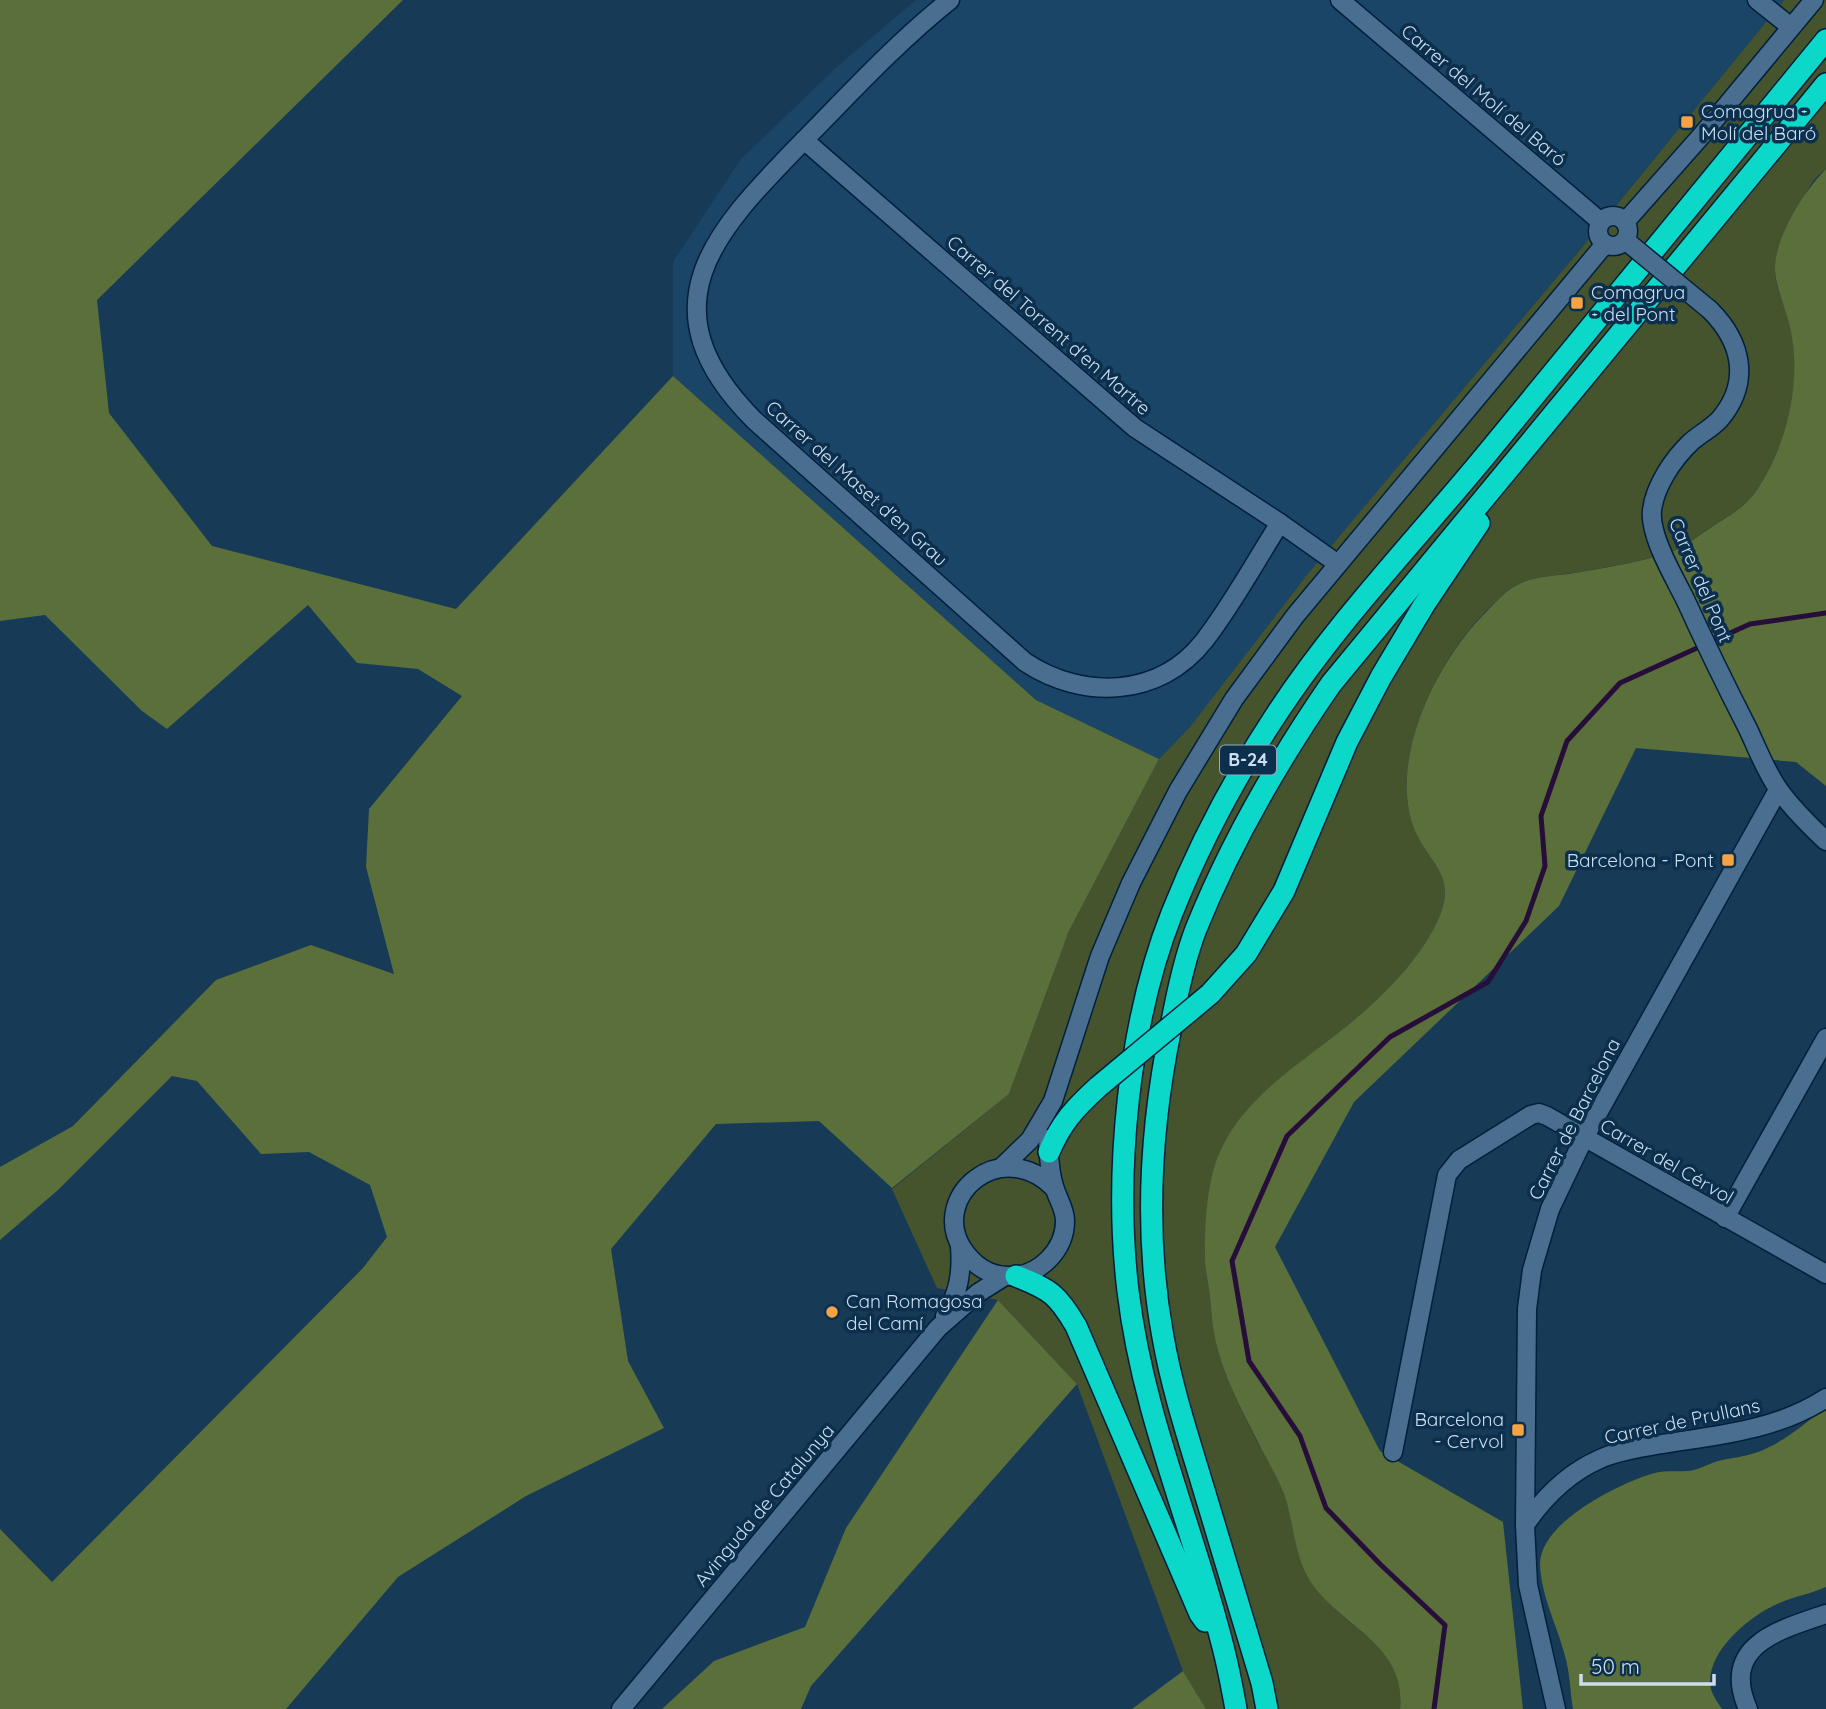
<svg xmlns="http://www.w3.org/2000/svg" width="1826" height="1709" viewBox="0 0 1826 1709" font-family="Quicksand,sans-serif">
  <rect width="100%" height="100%" fill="#173a57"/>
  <polygon fill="#1b4567" points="916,0 1784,0 1190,727 1159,759 1036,700 673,376 673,262 741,159 839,65"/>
  <path fill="#45542d" d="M1784,0H1826V169C1821,173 1816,177 1812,183C1805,192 1775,261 1775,271C1775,290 1787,310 1791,327C1802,378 1788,441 1760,485C1746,508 1730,515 1709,528C1695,538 1684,548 1668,553C1642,561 1600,569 1573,573C1555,576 1533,576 1516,585C1506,590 1496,602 1487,610C1439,658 1392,751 1411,820C1424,865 1463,871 1435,926C1414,967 1375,1004 1338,1033C1297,1065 1247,1098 1222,1147C1210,1169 1204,1236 1205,1261C1205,1271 1208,1280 1209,1290C1211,1303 1211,1316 1213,1328C1219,1366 1238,1403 1255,1437C1264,1456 1279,1476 1285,1497C1296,1531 1293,1557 1316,1588C1346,1630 1406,1646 1400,1709H1206L1183,1671L1077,1384L998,1300L937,1288L892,1189L1009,1094L1069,931L1159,759L1190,727L1307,575L1579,251Z"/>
  <g fill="#5a6f39">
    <polygon points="0,0 403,0 97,300 109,413 212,546 456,609 673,376 1036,700 1159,759 1069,931 1009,1094 892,1188 819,1121 716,1124 611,1249 628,1361 664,1428 526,1496 398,1577 286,1709 0,1709 0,1529 52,1582 363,1268 387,1237 370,1185 309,1152 261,1154 197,1081 172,1076 58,1190 0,1240 0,1167 73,1126 216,980 311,945 394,974 366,867 369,809 462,696 418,669 357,663 308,605 167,729 142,711 45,615 0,621"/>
    <path d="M1826,169V786L1796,762L1636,748L1559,906L1354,1102L1275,1247L1380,1451L1503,1522L1523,1709H1400C1406,1647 1347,1629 1315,1588C1294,1561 1295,1528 1285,1497C1278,1476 1264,1456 1255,1436C1238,1403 1219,1366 1213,1328C1211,1315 1211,1302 1209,1290C1208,1280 1205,1270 1205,1261C1204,1228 1207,1176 1222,1147C1246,1098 1297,1065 1338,1033C1375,1004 1414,967 1435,926C1463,871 1424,865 1411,820C1392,750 1439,658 1488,610C1496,602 1506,590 1517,585C1533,576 1556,576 1574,573C1601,569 1643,561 1668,553C1685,548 1696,537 1710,528C1731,514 1746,508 1760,485C1788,441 1802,378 1790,327C1786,309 1776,289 1775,271C1774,238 1804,191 1826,169Z"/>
    <polygon points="998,1300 1077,1384 811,1686 801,1709 662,1709 714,1661 805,1627 846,1528"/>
    <path d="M1826,1407V1587C1808,1595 1786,1598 1769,1608C1743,1622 1704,1656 1711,1689C1713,1696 1718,1703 1722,1709H1573C1570,1692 1570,1673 1565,1656C1557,1625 1541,1596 1540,1564C1540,1523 1616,1485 1651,1474C1663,1470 1675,1472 1688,1471C1698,1470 1708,1464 1718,1461C1730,1458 1743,1457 1755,1453C1782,1444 1804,1424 1826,1407Z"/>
    <polygon points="1183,1671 1206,1709 1132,1709"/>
  </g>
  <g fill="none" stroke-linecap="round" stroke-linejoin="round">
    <polyline stroke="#270e3a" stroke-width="5" points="1434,1709 1445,1625 1381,1565 1326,1508 1300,1436 1249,1361 1232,1261 1287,1136 1390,1037 1488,982 1526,921 1545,866 1541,816 1567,741 1620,683 1750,624 1826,613"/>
    <defs>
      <g id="minor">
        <path d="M950,0C900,40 857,86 812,132C723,224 636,301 754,420L1025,662C1082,700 1159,698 1204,641C1232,605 1255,562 1280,523L1338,564"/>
        <polyline points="1340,0 1601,222"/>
        <polyline points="1757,0 1791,27"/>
        <polyline points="804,140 1135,428 1280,523"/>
        <circle cx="1613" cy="231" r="15"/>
        <polyline points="1625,222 1702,135 1814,0"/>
        <path d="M1710,310C1742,342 1751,382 1720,419C1712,428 1700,434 1691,442C1673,459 1655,486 1652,510C1649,535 1674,577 1685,599C1705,643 1726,686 1748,729C1757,748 1766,772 1779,790C1792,808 1810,826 1826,841"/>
        <path d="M1048,1139C1049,1155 1049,1171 1054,1186C1057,1198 1065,1208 1065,1221C1065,1250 1039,1276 1011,1276C990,1277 973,1265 962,1248C930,1196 1001,1135 1054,1188"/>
        <polyline points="1002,1167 1030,1140 1053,1101 1100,956 1131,883 1178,791 1234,699 1295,616 1605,244"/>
        <polyline points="1725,1218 1826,1038"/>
        <path d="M945,1316C959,1292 962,1273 960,1246"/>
        <polyline points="1393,1452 1447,1175 1459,1160 1531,1115 1539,1113 1547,1116 1826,1274"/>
        <path d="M1525,1525C1544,1497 1568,1473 1600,1459C1620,1450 1641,1448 1662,1444C1719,1435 1777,1430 1826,1398"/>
        <polyline points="621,1709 938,1328 978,1293 1005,1276"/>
        <polyline points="1556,1709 1528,1585 1525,1525 1527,1309 1532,1270 1550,1209 1584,1138 1778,790"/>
        <path d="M1748,1709C1720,1645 1779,1630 1826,1614"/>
      </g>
      <g id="highway">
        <polyline points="1210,994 1246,954 1284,891 1347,742 1381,677 1424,605 1479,523"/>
        <path d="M1049,1152C1061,1123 1075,1108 1098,1087"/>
        <path d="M1016,1276C1050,1289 1058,1295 1076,1326L1200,1614L1205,1621"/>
        <path d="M1236,1709C1232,1687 1228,1665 1222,1643C1192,1524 1143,1416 1128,1291C1114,1174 1128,1024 1172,913C1199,845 1234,779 1274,718C1335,624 1414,542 1485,456C1599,318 1712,179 1826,40"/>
        <path d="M1267,1709L1262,1683C1243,1619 1223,1555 1204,1490C1189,1440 1172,1389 1163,1337C1144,1234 1150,1129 1171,1027C1177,994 1184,960 1196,929C1231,842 1278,761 1331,684L1826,84"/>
      </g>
    </defs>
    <use href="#minor" stroke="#00203c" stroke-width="21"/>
    <use href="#highway" stroke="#00203c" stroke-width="24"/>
    <use href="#minor" stroke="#4a6e8f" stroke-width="18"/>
    <use href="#highway" stroke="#0cd8ca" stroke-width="21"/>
    <defs>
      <polyline id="minor-bridge" points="1631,245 1710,310"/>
      <polyline id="highway-bridge" points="1098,1087 1210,994"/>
    </defs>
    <use href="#minor-bridge" stroke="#00203c" stroke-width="21" stroke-linecap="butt"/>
    <use href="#highway-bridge" stroke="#00203c" stroke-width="24" stroke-linecap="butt"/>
    <use href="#minor-bridge" stroke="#4a6e8f" stroke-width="18"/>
    <use href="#highway-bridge" stroke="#0cd8ca" stroke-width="21"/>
  </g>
  <g fill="#f5a345" stroke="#0b2f4c" stroke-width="2.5">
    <rect x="1680" y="115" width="14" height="14" rx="3.5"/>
    <rect x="1570" y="296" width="14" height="14" rx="3.5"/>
    <rect x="1721" y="853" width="14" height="14" rx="3.5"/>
    <circle cx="832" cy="1312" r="7"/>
    <rect x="1511" y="1423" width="14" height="14" rx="3.5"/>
  </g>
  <g text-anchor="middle" stroke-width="7" stroke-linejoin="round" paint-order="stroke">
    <rect fill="#0b2f4c" stroke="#91aabf" stroke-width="2" x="1220" y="745.5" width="56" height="29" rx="5"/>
    <g font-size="18" font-weight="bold" fill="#cadef0">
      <text x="1248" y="766">B-24</text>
    </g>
    <g font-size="19" fill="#cadef0" stroke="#0b2f4c">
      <text transform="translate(1484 95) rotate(40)" y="7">Carrer del Molí del Baró</text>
      <text transform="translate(1049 325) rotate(41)" y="7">Carrer del Torrent d'en Martre</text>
      <text transform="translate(857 483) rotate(42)" y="7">Carrer del Maset d'en Grau</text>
      <text transform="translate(1701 580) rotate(67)" y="7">Carrer del Pont</text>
      <text transform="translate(1574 1119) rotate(-63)" y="7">Carrer de Barcelona</text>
      <text transform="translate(1667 1161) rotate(30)" y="7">Carrer del Cérvol</text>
      <text transform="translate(1682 1421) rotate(-12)" y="7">Carrer de Prullans</text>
      <text transform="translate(764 1505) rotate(-50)" y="7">Avinguda de Catalunya</text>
    </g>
    <g font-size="19" fill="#cadef0" stroke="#0b2f4c" text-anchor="start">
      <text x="1701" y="118">Comagrua -<tspan x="1701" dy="22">Molí del Baró</tspan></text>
      <text x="1591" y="299">Comagrua<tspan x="1591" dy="22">- del Pont</tspan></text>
      <text x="1714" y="867" text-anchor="end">Barcelona - Pont</text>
      <text x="846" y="1308">Can Romagosa<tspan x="846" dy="22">del Camí</tspan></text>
      <text x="1504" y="1426" text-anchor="end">Barcelona<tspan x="1504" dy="22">- Cervol</tspan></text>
    </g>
  </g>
  <path d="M1581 1674v10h133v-10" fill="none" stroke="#cadef0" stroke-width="3.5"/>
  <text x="1591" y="1674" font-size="21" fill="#cadef0" stroke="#0b2f4c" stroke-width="5" paint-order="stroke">50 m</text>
</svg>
